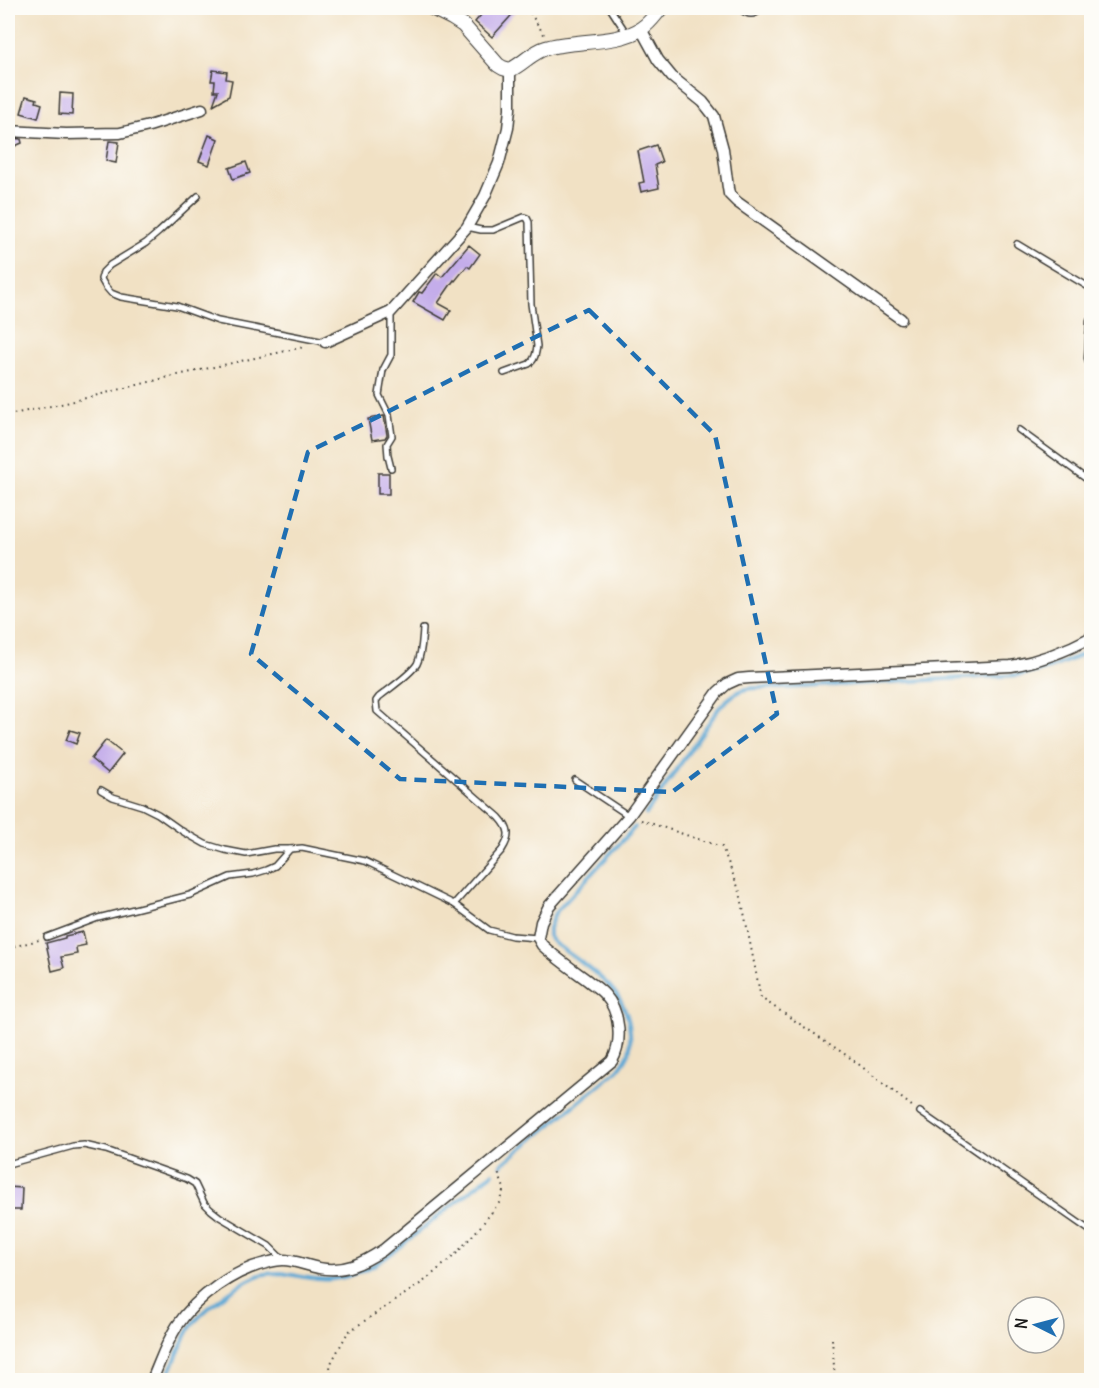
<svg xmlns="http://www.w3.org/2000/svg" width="1099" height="1388" viewBox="0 0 1099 1388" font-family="Delius,sans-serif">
  <rect width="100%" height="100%" fill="#fdfcf7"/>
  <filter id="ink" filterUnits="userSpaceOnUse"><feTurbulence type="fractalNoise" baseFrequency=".0167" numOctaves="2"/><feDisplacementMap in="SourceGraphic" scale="12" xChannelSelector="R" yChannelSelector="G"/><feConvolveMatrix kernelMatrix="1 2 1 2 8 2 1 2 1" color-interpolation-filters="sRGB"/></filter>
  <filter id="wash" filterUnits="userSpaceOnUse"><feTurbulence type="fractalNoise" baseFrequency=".008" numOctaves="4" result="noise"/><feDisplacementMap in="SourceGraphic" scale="24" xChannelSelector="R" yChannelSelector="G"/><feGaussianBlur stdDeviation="1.35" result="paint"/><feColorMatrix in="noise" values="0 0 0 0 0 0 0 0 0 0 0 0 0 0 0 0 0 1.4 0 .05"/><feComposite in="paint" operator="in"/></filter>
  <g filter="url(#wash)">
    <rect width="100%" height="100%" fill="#f1e1c4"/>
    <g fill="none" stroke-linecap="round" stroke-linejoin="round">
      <g stroke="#5ba7d4" stroke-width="4">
        <path d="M646,814L719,708C742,683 752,688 783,688L1019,675C1045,672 1068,662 1092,649"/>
        <path d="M501,1165L618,1070C630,1055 631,1051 630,1032C628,989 586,966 554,943L549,937V928L555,913L635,827"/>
        <path d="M166,1380C174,1364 180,1346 189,1330C199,1312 238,1284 257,1276C265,1273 272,1273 280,1273C292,1274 304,1278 317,1279C344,1282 368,1270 389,1255L493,1173"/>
      </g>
    </g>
    <g id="blocks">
      <g fill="#c4adea">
        <polygon points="487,8 518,8 492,37 475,22"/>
        <polygon points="213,70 227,72 226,79 232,80 229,96 213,105 218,91 214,91 215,81 211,81"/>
        <polygon points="60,93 73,94 72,115 59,114"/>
        <polygon points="26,96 37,99 36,102 42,104 38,118 21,113"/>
        <polygon points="209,135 218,139 209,165 199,161"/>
        <polygon points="8,138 21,139 22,143 8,149"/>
        <polygon points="109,141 119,142 116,163 106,161"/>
        <polygon points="656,145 662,162 655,165 659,188 641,192 639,183 644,182 638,151"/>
        <polygon points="246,162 250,173 233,179 229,168"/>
        <polygon points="469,245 480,254 470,268 467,266 455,281 454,280 438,303 451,310 445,320 413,302 419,292 422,293 437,273 442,277"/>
        <polygon points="384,416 387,435 385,438 372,440 368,419"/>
        <rect x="378" y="473" width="11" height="21"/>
        <polygon points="70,730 80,733 76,744 66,740"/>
        <polygon points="106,740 123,754 108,773 91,759"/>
        <polygon points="83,932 86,945 76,947 77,954 61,957 64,968 52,971 46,943 65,938 65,936"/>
        <polygon points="8,1187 22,1188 21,1210 8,1210"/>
      </g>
    </g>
  </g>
  <g filter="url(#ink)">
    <use href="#blocks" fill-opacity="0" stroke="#3c3a35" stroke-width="1.5"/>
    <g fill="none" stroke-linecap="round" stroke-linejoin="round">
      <defs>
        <g id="service">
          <polyline points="610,8 627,34"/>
          <polyline points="198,196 159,232 146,243 110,265 103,272 101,279 105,286 111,293 121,297 177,306 218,321 325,342"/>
          <path d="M467,227L481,230H493L524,217L527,218L529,222L531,304L537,346C536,353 535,360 529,364L504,373"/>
          <polyline points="1017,244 1092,289"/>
          <polyline points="391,312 391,355 383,370 379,395 389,415 392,436 387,444 388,456 391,468"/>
          <polyline points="1019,430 1092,483"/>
          <path d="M423,629C422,640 422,654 417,664C410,675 390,688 379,697L376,701L377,711L499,817C510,829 511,836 502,850L454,904"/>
          <polyline points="575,780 629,816"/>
          <polyline points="101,790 113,797 142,806 158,814 182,831 205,844 225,850 246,854 274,849 290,849"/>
          <polyline points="47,937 98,918 190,895 230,877 253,874 266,870 275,866 290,849 302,848 365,861 454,904 489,930 512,936 538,938"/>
          <polyline points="920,1112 1092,1232"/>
          <polyline points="8,1164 73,1146 84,1145 106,1150 187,1179 195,1184 204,1203 211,1210 220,1217 269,1246 281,1258"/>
        </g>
        <g id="minor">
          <path d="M743,8C749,13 753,13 759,8"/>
          <polyline points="1091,8 1092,13"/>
          <polyline points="641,29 658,60 672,77 703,102 714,116 723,149 728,188 729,194 737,202 901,319"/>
          <polyline points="8,131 66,134 120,133 149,126 202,109"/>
          <polyline points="1092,321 1090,358 1092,366"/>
          <polyline points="325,342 391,312 467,227 485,196 499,163 508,128 510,109 510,70"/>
          <path d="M152,1380C160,1362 166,1343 177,1326C196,1297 235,1269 270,1262C274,1261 279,1260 283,1260C295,1260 307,1266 319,1268C344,1273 363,1263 383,1250L612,1061C623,1042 620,1011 605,995C600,989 593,985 587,980C572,969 556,958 542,945L538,938L541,922L549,906L629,816L718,692L727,684L738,679L749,678L1011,666C1040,661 1066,651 1092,637"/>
        </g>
        <path id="tertiary" d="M432,8L452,18L463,25L498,65L503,68L510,70C523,64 532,52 546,48C572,40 621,44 642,28C650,23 655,15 661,8"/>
      </defs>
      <use href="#service" stroke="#3c3a35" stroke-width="8"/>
      <use href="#minor" stroke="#3c3a35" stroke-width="13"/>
      <use href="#tertiary" stroke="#3c3a35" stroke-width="16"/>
      <g stroke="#3c3a35" stroke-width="2" stroke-dasharray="1.5 4.5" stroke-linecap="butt">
        <polyline points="527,8 545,36"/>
        <polyline points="8,415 70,402 169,377 304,347"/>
        <polyline points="641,820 722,847 740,892 761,998 852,1059 913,1107"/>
        <polyline points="8,948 39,940"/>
        <polyline points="832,1339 835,1380"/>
        <polyline points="331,1380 330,1365 348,1332 423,1282 455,1255 480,1227 499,1203 504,1188 497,1170"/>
      </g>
      <use href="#service" stroke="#fff" stroke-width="5"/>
      <use href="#minor" stroke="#fff" stroke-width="10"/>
      <use href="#tertiary" stroke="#fff" stroke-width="14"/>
    </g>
  </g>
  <path fill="none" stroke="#1f6fb2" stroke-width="4.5" stroke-dasharray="12 8" stroke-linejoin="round" d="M589,310L715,435L777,714L672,792L400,779L251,654L308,452Z"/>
  <rect width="1099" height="1388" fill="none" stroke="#fdfcf7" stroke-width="30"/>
  <g transform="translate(1036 1325) rotate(276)"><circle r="28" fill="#fdfcf7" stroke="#a3a29f" stroke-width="1.5"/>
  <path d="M0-4.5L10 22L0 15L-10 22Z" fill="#1f6fb2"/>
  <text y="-9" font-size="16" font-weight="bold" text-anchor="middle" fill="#1c1c1c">N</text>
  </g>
</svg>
